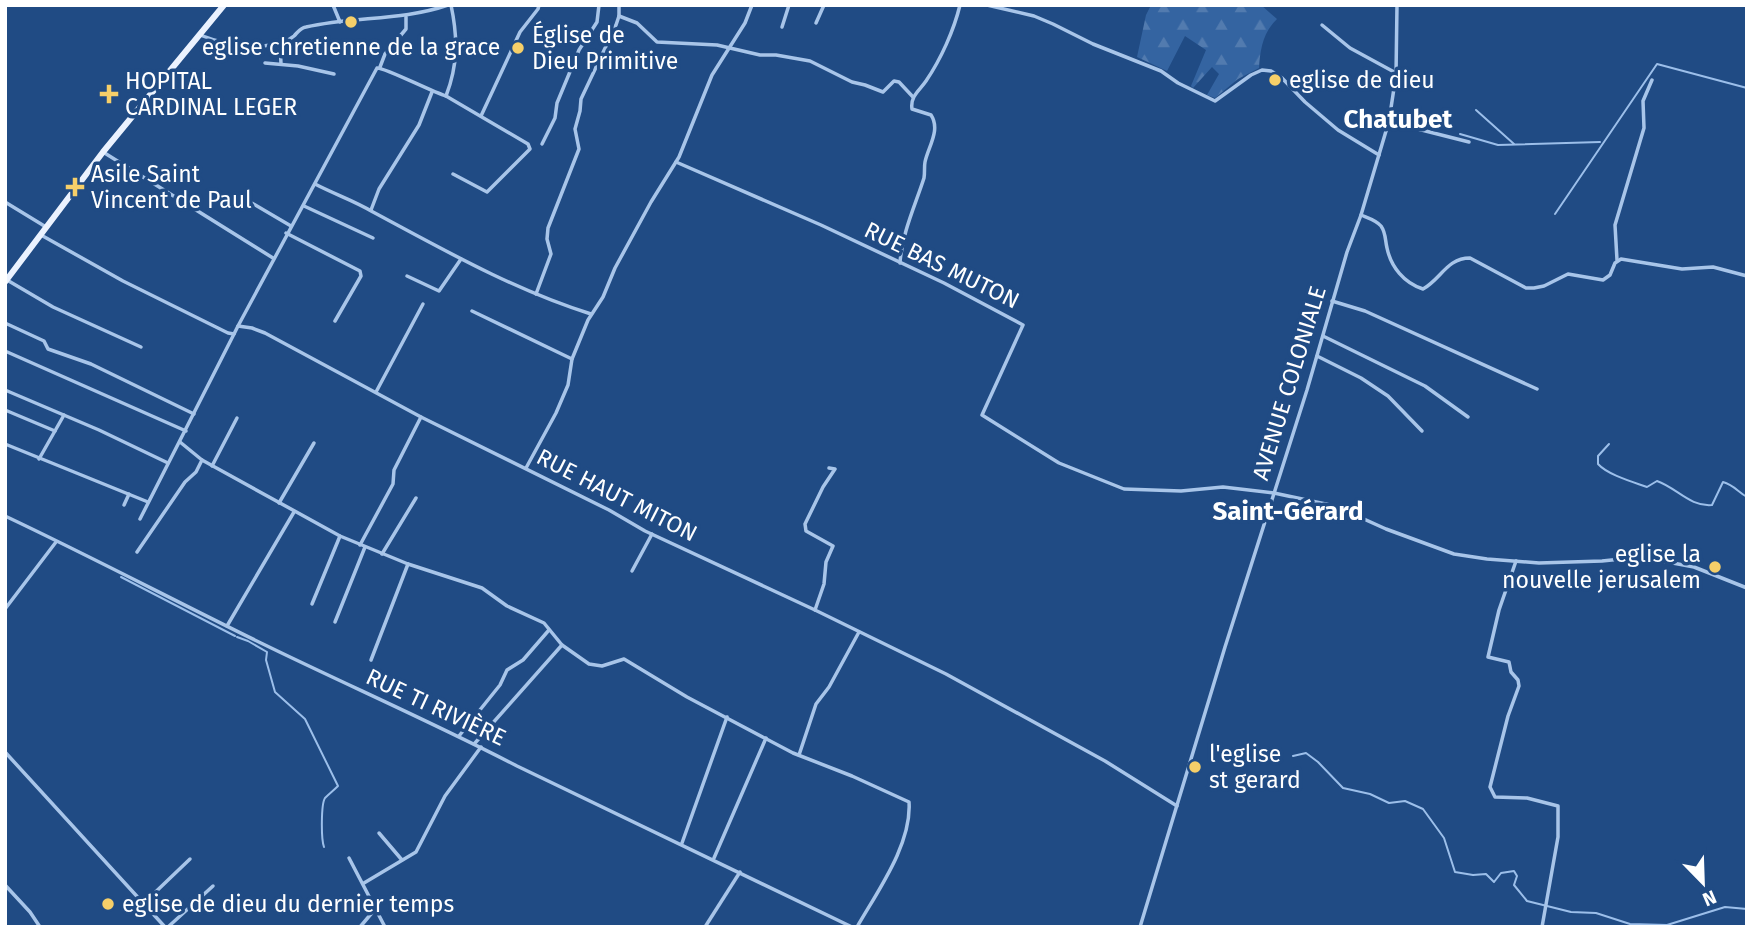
<svg xmlns="http://www.w3.org/2000/svg" width="1752" height="932" viewBox="0 0 1752 932" font-family="'Fira Sans',sans-serif">
  <defs>
    <pattern id="forest-firs" width="22" height="20" patternUnits="userSpaceOnUse" patternTransform="scale(1.75)"><rect width="22" height="20" fill="#3464a1"/><path d="M5 1l3.5 6h-7zM16 11l3.5 6h-7z" fill="#527baf"/></pattern>
  </defs>
  <rect width="100%" height="100%" fill="#204b84"/>
  <path fill="url(#forest-firs)" d="M1151,5H1261L1277,19C1263,32 1260,50 1259,68L1238,79L1215,98L1207,95L1219,74L1212,67L1193,88L1191,86L1206,50L1185,36L1167,71L1137,57L1146,15Z"/>
  <g fill="none" stroke-linecap="round" stroke-linejoin="round">
    <g stroke="#9cbfea" stroke-width="2">
      <polyline points="1476,110 1514,144"/>
      <polyline points="1460,134 1498,145 1600,142"/>
      <polyline points="1555,214 1657,64 1747,88"/>
      <path d="M1609,444L1598,456V464C1608,475 1633,482 1647,487L1657,481C1677,488 1690,507 1712,505L1723,482C1734,485 1738,492 1747,497"/>
      <polyline points="121,577 235,636"/>
      <path d="M237,637L248,641L267,652L266,660L275,692L305,719L338,786C334,790 329,794 325,798C321,804 321,839 324,847"/>
      <polyline points="1293,756 1306,753 1318,762 1343,788 1370,794 1389,803 1405,801 1423,809 1444,838 1455,872 1473,875 1486,874 1494,882 1501,873 1514,871 1517,876 1514,885 1527,901 1571,912 1596,913 1630,924 1667,925 1725,907 1747,909"/>
    </g>
    <g stroke="#a8c5e9" stroke-width="3.5">
      <polyline points="333,5 340,22"/>
      <path d="M451,5C458,38 458,65 446,96L528,144L530,149L487,192L453,174"/>
      <polyline points="987,5 1034,16 1053,24 1093,44 1161,71 1178,83 1215,101 1251,75 1262,70 1271,71 1282,78 1305,102 1338,130 1379,155"/>
      <polyline points="619,16 637,23 657,42 717,45 760,55 776,55 810,61 852,82 865,85 883,92 894,81 899,82 913,97"/>
      <polyline points="816,23 824,5"/>
      <polyline points="1322,25 1350,48 1396,73"/>
      <polyline points="782,27 789,5"/>
      <path d="M200,35C220,43 242,47 263,46C273,45 286,43 294,36C298,32 300,28 306,27C354,16 402,21 448,5"/>
      <polyline points="280,43 281,64"/>
      <polyline points="265,63 298,66 334,74"/>
      <polyline points="380,67 385,54 406,29 406,17"/>
      <polyline points="481,116 520,32 538,9 539,5"/>
      <polyline points="1390,122 1469,142"/>
      <polyline points="542,144 555,118 557,103 579,50 597,22 599,5"/>
      <polyline points="103,152 273,258"/>
      <polyline points="676,162 821,225 944,283 1023,325 982,415 1059,463 1124,489 1181,491 1223,487 1274,493 1335,506 1386,529 1454,554 1487,559 1539,563 1602,561 1641,557 1694,567 1747,588"/>
      <path d="M315,184C334,194 355,201 373,212C444,250 514,290 591,314"/>
      <polyline points="5,202 46,227"/>
      <polyline points="227,202 231,197 240,196 291,226"/>
      <polyline points="304,206 373,238"/>
      <polyline points="371,210 379,189 419,125 432,92"/>
      <path d="M1361,215C1368,218 1376,220 1381,226C1386,233 1385,240 1387,248C1391,267 1404,283 1423,289C1441,279 1447,258 1470,258L1526,288H1534L1544,286L1568,274L1603,280L1610,275L1615,263L1621,259L1682,269L1713,267L1747,276"/>
      <polyline points="286,233 360,271 361,276 335,321"/>
      <polyline points="41,235 123,281 228,333 234,334 238,326 252,328 265,333 421,417 609,510 645,531 815,610 946,674 1105,761 1177,806"/>
      <polyline points="1617,260 1615,225 1644,128 1643,101 1652,80"/>
      <path d="M900,263C902,233 915,206 924,178C925,172 924,167 925,162C928,147 941,130 931,115L912,109C910,96 920,90 926,81C941,59 954,30 960,5"/>
      <polyline points="407,276 439,291 461,259"/>
      <polyline points="7,280 53,307 141,347"/>
      <polyline points="536,294 551,254 547,239 548,228 579,149 575,129 580,111 581,99 616,25 619,16 619,5"/>
      <polyline points="1332,301 1365,311 1537,389"/>
      <polyline points="472,311 572,359"/>
      <polyline points="5,323 44,341 48,349 91,364 194,414"/>
      <path d="M238,326L377,68C384,67 432,92 446,96"/>
      <polyline points="1323,336 1425,386 1468,417"/>
      <polyline points="5,351 186,431"/>
      <polyline points="1317,356 1361,378 1388,396 1422,431"/>
      <polyline points="5,390 99,430 168,463"/>
      <polyline points="376,392 423,304"/>
      <polyline points="5,410 55,431"/>
      <path d="M180,442L202,460L340,536L408,564L482,588L507,606L544,623L562,645L589,664L602,666L624,659L687,697L793,753L852,776L909,802C912,844 877,892 857,927"/>
      <polyline points="5,444 148,502"/>
      <polyline points="39,459 64,415"/>
      <polyline points="212,466 237,418"/>
      <polyline points="526,468 556,413 568,385 572,359 588,320 603,297 615,268 651,202 679,157 712,75 745,23 752,5"/>
      <polyline points="279,503 314,443"/>
      <polyline points="124,505 129,494"/>
      <path d="M5,516C92,557 177,602 263,644C347,685 434,723 517,766L852,927"/>
      <polyline points="140,519 234,334"/>
      <polyline points="360,545 393,484 394,470 421,417"/>
      <polyline points="137,552 185,482 196,472 202,460"/>
      <polyline points="382,554 416,498"/>
      <polyline points="1516,561 1499,610 1488,657 1509,662 1511,672 1518,680 1519,686 1508,716 1490,787 1495,797 1527,798 1558,806 1558,837 1542,927"/>
      <polyline points="632,571 652,534"/>
      <polyline points="312,604 340,536"/>
      <polyline points="5,609 56,542"/>
      <polyline points="815,610 824,584 826,562 833,546 806,531 805,524 823,487 835,469 829,468"/>
      <polyline points="335,622 365,547"/>
      <polyline points="227,626 294,512"/>
      <polyline points="371,660 408,564"/>
      <polyline points="459,736 500,685 507,670 523,660 549,630"/>
      <polyline points="475,743 562,645"/>
      <polyline points="5,752 165,927"/>
      <polyline points="799,755 816,704 829,687 859,632"/>
      <polyline points="379,833 402,860"/>
      <polyline points="682,843 727,717"/>
      <polyline points="349,858 385,927"/>
      <polyline points="714,858 766,738"/>
      <polyline points="364,883 416,852 445,796 481,747"/>
      <polyline points="5,885 30,912 40,927"/>
      <polyline points="144,903 190,859"/>
      <polyline points="168,927 213,886"/>
      <polyline points="360,927 376,908"/>
      <polyline points="705,927 740,872"/>
      <polyline points="1140,927 1225,647 1307,390 1347,252 1361,215 1389,121 1396,75 1397,5"/>
    </g>
    <polyline stroke="#ebf2fe" stroke-width="6" points="5,282 103,152 224,5"/>
  </g>
  <g fill="#f6cf69" stroke="#204b84" stroke-width="2.5">
    <circle cx="351" cy="22" r="7"/>
    <circle cx="518" cy="48" r="7"/>
    <circle cx="1275" cy="80" r="7"/>
    <path d="M105.5 83.5h7v7h7v7h-7v7h-7v-7h-7v-7h7z"/>
    <path d="M71.5 176.5h7v7h7v7h-7v7h-7v-7h-7v-7h7z"/>
    <circle cx="1715" cy="567" r="7"/>
    <circle cx="1195" cy="767" r="7"/>
    <circle cx="108" cy="904" r="7"/>
  </g>
  <g text-anchor="middle" stroke-width="7" stroke-linejoin="round" paint-order="stroke">
    <g font-size="23" fill="#fff" stroke="#204b84" text-anchor="start">
      <text x="532" y="43">Église de<tspan x="532" dy="26">Dieu Primitive</tspan></text>
      <text x="351" y="55" text-anchor="middle">eglise chretienne de la grace</text>
      <text x="1289" y="88">eglise de dieu</text>
      <text x="125" y="89">HOPITAL<tspan x="125" dy="26">CARDINAL LEGER</tspan></text>
      <text x="91" y="182">Asile Saint<tspan x="91" dy="26">Vincent de Paul</tspan></text>
      <text x="1701" y="562" text-anchor="end">eglise la<tspan x="1701" dy="26">nouvelle jerusalem</tspan></text>
      <text x="1209" y="762">l'eglise<tspan x="1209" dy="26">st gerard</tspan></text>
      <text x="122" y="912">eglise de dieu du dernier temps</text>
    </g>
    <g font-size="23" fill="#fff" stroke="#204b84">
      <text transform="translate(942 265) rotate(26)" y="8">RUE BAS MUTON</text>
      <text transform="translate(1289 383) rotate(-73)" y="8">AVENUE COLONIALE</text>
      <text transform="translate(617 495) rotate(27)" y="8">RUE HAUT MITON</text>
      <text transform="translate(436 707) rotate(25)" y="8">RUE TI RIVIÈRE</text>
    </g>
    <g font-size="26" font-weight="bold" fill="#fff" stroke="#204b84">
      <text x="1398" y="128">Chatubet</text>
      <text x="1288" y="520">Saint-Gérard</text>
    </g>
  </g>
  <rect width="1752" height="932" fill="none" stroke="#ffffff" stroke-width="14"/>
  <g transform="translate(1703 883) rotate(157)" stroke="#204b84" stroke-width="5" paint-order="stroke">
  <path d="M0-5L12 26L0 18L-12 26Z" fill="#ffffff"/>
  <text y="-10" font-size="19" font-weight="bold" text-anchor="middle" fill="#ffffff">N</text>
  </g>
</svg>
